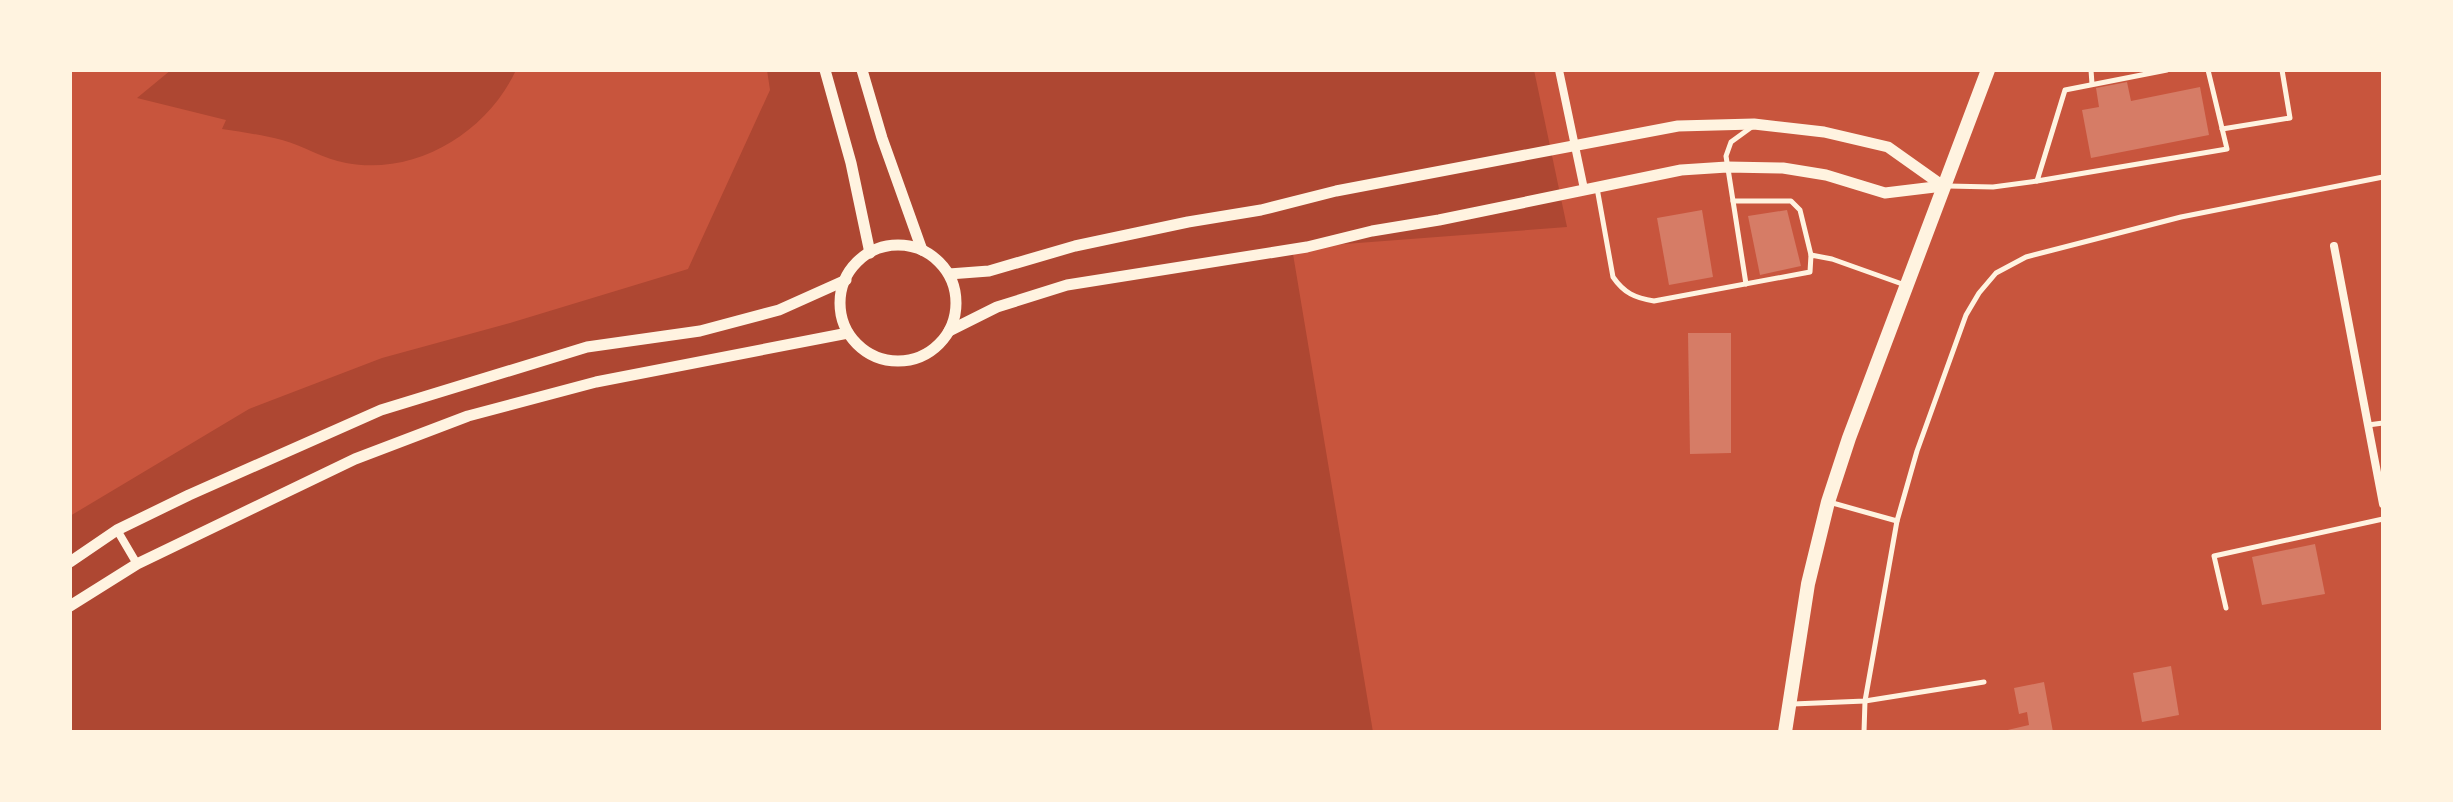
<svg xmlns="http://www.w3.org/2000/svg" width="2453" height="802" viewBox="0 0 2453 802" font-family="'Archivo Narrow',sans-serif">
  <rect width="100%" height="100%" fill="#c8553d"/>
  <g fill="#ae4732">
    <path d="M171,70H516C487,133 415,176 346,163C323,159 304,146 282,140C263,135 242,132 222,129L226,120L137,98Z"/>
    <polygon points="767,70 1534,70 1567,227 1292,248 1373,732 70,732 70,516 249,409 382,358 510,323 688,269 770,90"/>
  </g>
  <g fill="#d67c66">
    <polygon points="2127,82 2131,101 2200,87 2209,135 2091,158 2082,110 2099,107 2096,88"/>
    <polygon points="1702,210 1713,277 1669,285 1657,218"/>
    <polygon points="1787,210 1801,266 1760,275 1748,216"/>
    <polygon points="1688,333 1731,333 1731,453 1690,454"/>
    <polygon points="2315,544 2325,594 2262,605 2252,557"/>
    <polygon points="2171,666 2179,715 2142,722 2133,673"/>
    <polygon points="2044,682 2053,732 1999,732 2029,725 2027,712 2019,714 2014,688"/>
  </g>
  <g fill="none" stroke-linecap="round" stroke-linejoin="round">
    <g stroke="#fff3e0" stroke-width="5">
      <polyline points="2091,70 2092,84"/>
      <polyline points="2167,70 2065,90 2037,181 2227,149 2208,70"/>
      <polyline points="2222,129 2290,118 2282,70"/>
      <polyline points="1948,186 1993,187 2037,181"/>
      <path d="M1597,188L1613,277C1624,293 1635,298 1654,301L1810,272L1811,255L1832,259L1905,285"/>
      <polyline points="1733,201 1791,201 1800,210 1811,255"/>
      <polyline points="1746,284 1726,156 1731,142 1753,126"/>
      <polyline points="2368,425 2383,423"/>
      <polyline points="1829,502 1897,521 1917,451 1966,315 1979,293 1996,273 2026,257 2181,217 2383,177"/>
      <polyline points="2226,608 2214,556 2383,519"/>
      <polyline points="1793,704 1865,701 1984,682"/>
      <polyline points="1864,732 1865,701 1897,521"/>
    </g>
    <g stroke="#fff3e0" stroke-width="8">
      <polyline points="1559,70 1584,189"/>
      <polyline points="2334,246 2383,504"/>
      <polyline points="117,530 137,564"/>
    </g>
    <g stroke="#fff3e0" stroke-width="11">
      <polyline points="825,70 851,163 870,253"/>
      <polyline points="862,70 882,138 922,250"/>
      <circle cx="898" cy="303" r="58"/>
      <polyline points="949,274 989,271 1075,246 1188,222 1261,210 1336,191 1678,126 1754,124 1824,132 1888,147 1943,186"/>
      <polyline points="949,331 997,307 1067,285 1307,247 1372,231 1439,220 1681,170 1727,167 1783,168 1826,175 1885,193 1943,186"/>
      <polyline points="70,562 117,530 189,495 381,410 587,347 700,331 779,310 846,280"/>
      <polyline points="70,606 137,564 249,510 355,459 468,416 596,382 848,333"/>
    </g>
    <polyline stroke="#fff3e0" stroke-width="14" points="1785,732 1808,584 1828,502 1849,438 1988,70"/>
  </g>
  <rect width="2453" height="802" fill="none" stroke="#fff3e0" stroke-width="144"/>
</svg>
